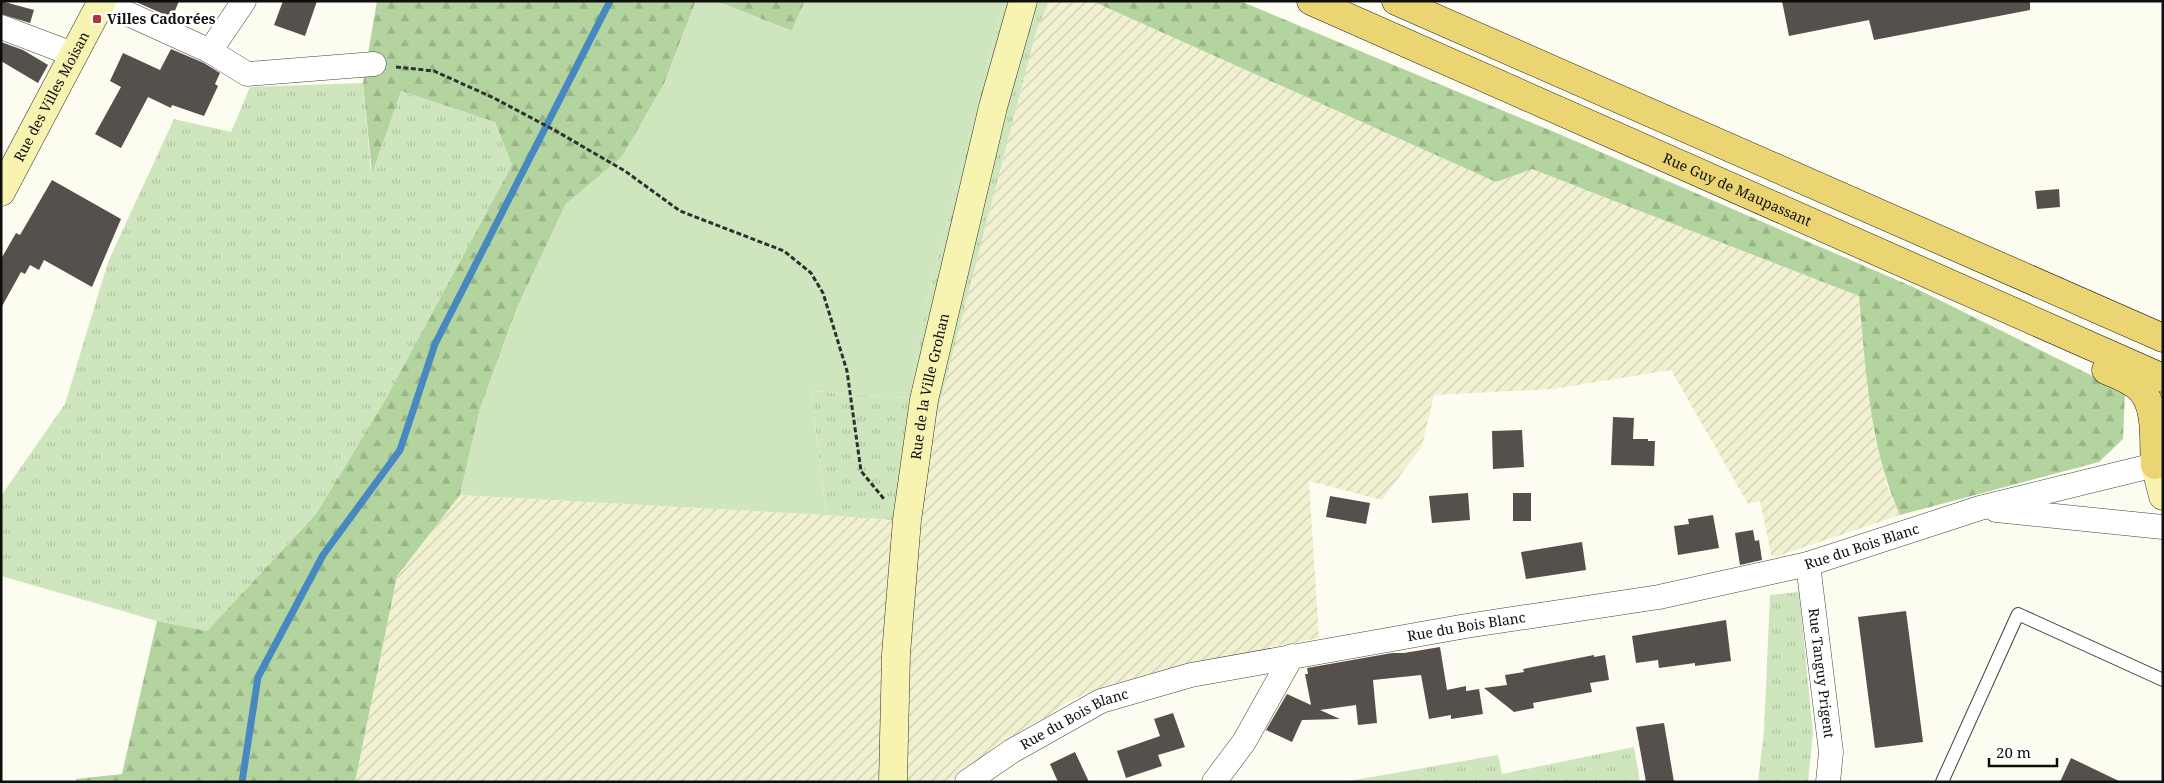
<svg xmlns="http://www.w3.org/2000/svg" width="2164" height="783" viewBox="0 0 2164 783" font-family="'Noto Serif',serif">
  <defs>
    <pattern id="farmland-furrows" width="10" height="10" patternUnits="userSpaceOnUse" patternTransform="scale(1.25)"><rect width="10" height="10" fill="#f1f1d2"/><path d="M-1 1l2-2M0 10L10 0M9 11l2-2" fill="none" stroke="#cdcdb3"/></pattern>
    <pattern id="grass-tufts" width="24" height="20" patternUnits="userSpaceOnUse" patternTransform="scale(1.25)"><rect width="24" height="20" fill="#cfe5bd"/><path d="M3 7l-1-3M5 7V3M7 7l1-3M15 17l-1-3M17 17v-4M19 17l1-3" fill="none" stroke="#b1c3a1"/></pattern>
    <pattern id="forest-firs" width="22" height="20" patternUnits="userSpaceOnUse" patternTransform="scale(1.25)"><rect width="22" height="20" fill="#b3d49e"/><path d="M5 1l3.5 6h-7zM16 11l3.5 6h-7z" fill="#99b587"/></pattern>
  </defs>
  <rect width="100%" height="100%" fill="#fdfcf0"/>
  <polygon fill="url(#farmland-furrows)" points="1049,1 1092,1 1496,182 1532,169 1859,296 1868,391 1875,438 1888,489 1900,515 1772,558 1760,501 1748,504 1671,370 1553,389 1434,395 1422,446 1382,500 1309,481 1319,638 1201,661 1105,686 1071,700 960,776 946,782 355,782 397,576 460,495 826,515 918,522 936,418 1036,32"/>
  <g fill="url(#grass-tufts)">
    <polygon points="1004,1 1049,1 1036,32 936,418 918,522 826,515 811,391 910,398 925,309"/>
    <polygon points="363,83 371,171 401,91 495,122 512,165 384,402 316,514 207,631 157,621 1,576 1,496 65,404 108,262 174,119 231,132 250,87"/>
    <polygon points="1799,592 1813,733 1808,782 1758,782 1764,731 1770,595"/>
    <polygon points="1634,747 1640,782 1349,781 1498,755 1502,774"/>
  </g>
  <g fill="url(#forest-firs)">
    <polygon points="377,1 696,1 664,84 622,157 566,204 517,308 480,409 460,495 397,576 355,782 76,782 76,779 122,774 157,621 207,631 316,514 384,402 512,165 495,122 401,91 372,173 363,83"/>
    <polygon points="716,1 805,1 792,31"/>
    <path d="M1092,1H1240L1559,134L1913,287L2125,392L2123,439L2099,462L1900,515C1869,446 1866,370 1859,296L1532,169L1496,182Z"/>
  </g>
  <polygon fill="#cfe5bd" points="696,1 716,1 791,31 805,1 1004,1 925,309 910,398 811,391 826,515 460,495 480,409 517,308 566,204 622,157 664,84"/>
  <g fill="none" stroke-linecap="round" stroke-linejoin="round">
    <polyline stroke="#4888c0" stroke-width="7" points="242,782 258,677 323,555 400,450 435,344 610,1"/>
  </g>
  <g fill="#55504b">
    <polygon points="1,1 34,10 30,23 1,14"/>
    <polygon points="134,1 179,1 172,18"/>
    <polygon points="283,1 317,1 305,36 274,25"/>
    <polygon points="1782,1 2030,1 2030,10 1874,40 1869,20 1789,36"/>
    <polygon points="1,42 23,50 48,65 38,83 1,61"/>
    <polygon points="171,49 204,63 220,73 215,84 218,86 204,116 172,105 171,108 148,97 121,148 95,134 121,87 110,81 123,53 160,70"/>
    <polygon points="52,180 121,219 92,287 44,260 39,270 30,265 25,274 21,272 1,308 1,259 16,233 20,235"/>
    <polygon points="2059,189 2060,207 2037,209 2035,191"/>
    <polygon points="1613,417 1634,418 1633,439 1648,439 1648,441 1655,441 1654,466 1611,465"/>
    <polygon points="1522,430 1524,467 1493,469 1492,431"/>
    <polygon points="1468,493 1470,520 1432,523 1429,496"/>
    <rect x="1513" y="493" width="18" height="28"/>
    <polygon points="1330,496 1370,503 1366,524 1326,517"/>
    <polygon points="1713,515 1719,548 1678,555 1674,526 1689,524 1688,519"/>
    <polygon points="1753,530 1755,541 1759,540 1762,560 1740,565 1735,533"/>
    <polygon points="1582,542 1586,570 1526,579 1521,552"/>
    <polygon points="1906,611 1923,742 1875,748 1858,617"/>
    <polygon points="1726,620 1731,661 1695,666 1695,663 1659,668 1658,660 1636,663 1632,636"/>
    <polygon points="1440,647 1447,690 1466,686 1466,691 1479,689 1483,714 1451,719 1451,715 1429,719 1421,675 1373,680 1377,723 1358,725 1356,705 1320,710 1340,719 1302,720 1292,742 1266,730 1287,694 1311,705 1305,674 1308,674 1307,668 1392,653 1404,653"/>
    <polygon points="1594,655 1594,657 1605,655 1609,680 1590,683 1592,692 1533,703 1534,708 1514,712 1484,688 1507,685 1505,675 1524,672 1523,669"/>
    <polygon points="1173,713 1185,747 1158,755 1162,766 1126,778 1117,751 1160,736 1154,719"/>
    <polygon points="1664,723 1674,782 1646,782 1636,727"/>
    <polygon points="1075,752 1089,782 1058,782 1050,764"/>
    <polygon points="2071,758 2121,782 2060,782"/>
  </g>
  <g fill="none" stroke-linecap="round" stroke-linejoin="round">
    <defs>
      <polyline id="lane" points="1942,782 2018,614 2163,680"/>
      <g id="street">
        <polyline points="102,2 210,51 247,74 374,64"/>
        <polyline points="1,27 75,55"/>
        <polyline points="210,51 244,1"/>
        <polyline points="1996,510 2163,527"/>
        <path id="s1" d="M1808,564L1831,752L1828,782"/>
        <path id="s2" d="M967,782L1012,751L1101,701L1191,675L1466,626L1659,597L1808,564L1980,508L2155,465"/>
        <polyline points="1214,782 1244,742 1292,656"/>
      </g>
      <g id="secondary">
        <path id="s3" d="M1,192L102,1"/>
        <polyline points="2163,463 2155,465 2163,496"/>
        <path id="s4" d="M893,782L896,654L907,520L924,400L993,107L1023,1"/>
      </g>
      <g id="primary">
        <path id="s5" d="M1311,1L2163,378"/>
        <polyline points="1396,1 2163,338"/>
        <path d="M2106,370C2119,376 2138,382 2145,395C2157,414 2153,443 2155,465"/>
      </g>
    </defs>
    <use href="#lane" stroke="#414141" stroke-width="14"/>
    <use href="#street" stroke="#414141" stroke-width="25"/>
    <use href="#secondary" stroke="#303030" stroke-width="29"/>
    <use href="#primary" stroke="#1f1f1f" stroke-width="29"/>
    <polyline stroke="#303030" stroke-width="3" stroke-dasharray="5 2.5" stroke-linecap="butt" points="396,67 434,71 494,98 556,131 625,171 680,211 784,251 811,273 823,293 847,371 861,471 884,499"/>
    <use href="#lane" stroke="#fff" stroke-width="12"/>
    <use href="#street" stroke="#fff" stroke-width="24"/>
    <use href="#secondary" stroke="#f7f4b2" stroke-width="28"/>
    <use href="#primary" stroke="#ebd573" stroke-width="28"/>
  </g>
  <rect fill="#b03634" stroke="#fff" stroke-width="2" x="92" y="14" width="10" height="10" rx="2.5"/>
  <g text-anchor="middle" stroke-width="5" stroke-linejoin="round" paint-order="stroke">
    <g font-size="14" font-weight="bold" fill="#0e0e0e" stroke="#fff" text-anchor="start">
      <text x="107" y="24">Villes Cadorées</text>
    </g>
    <g font-size="14" fill="#0e0e0e" stroke="#fff">
      <text dy="5" stroke="none"><textPath href="#s3" startOffset="108">Rue des Villes Moisan</textPath></text>
      <text dy="5" stroke="none"><textPath href="#s5" startOffset="466">Rue Guy de Maupassant</textPath></text>
      <text dy="5" stroke="none"><textPath href="#s4" startOffset="398">Rue de la Ville Grohan</textPath></text>
      <text dy="5" stroke="none"><textPath href="#s2" startOffset="934">Rue du Bois Blanc</textPath></text>
      <text dy="5" stroke="none"><textPath href="#s2" startOffset="530">Rue du Bois Blanc</textPath></text>
      <text dy="5" stroke="none"><textPath href="#s1" startOffset="110">Rue Tanguy Prigent</textPath></text>
      <text dy="5" stroke="none"><textPath href="#s2" startOffset="125">Rue du Bois Blanc</textPath></text>
    </g>
  </g>
  <rect width="2164" height="783" fill="none" stroke="#0e0e0e" stroke-width="5"/>
  <path d="M1989 758v8h68v-8" fill="none" stroke="#0e0e0e" stroke-width="2.5"/>
  <text x="1996" y="758" font-size="15" fill="#0e0e0e" stroke="#ffffff" stroke-width="4" paint-order="stroke">20 m</text>
</svg>
